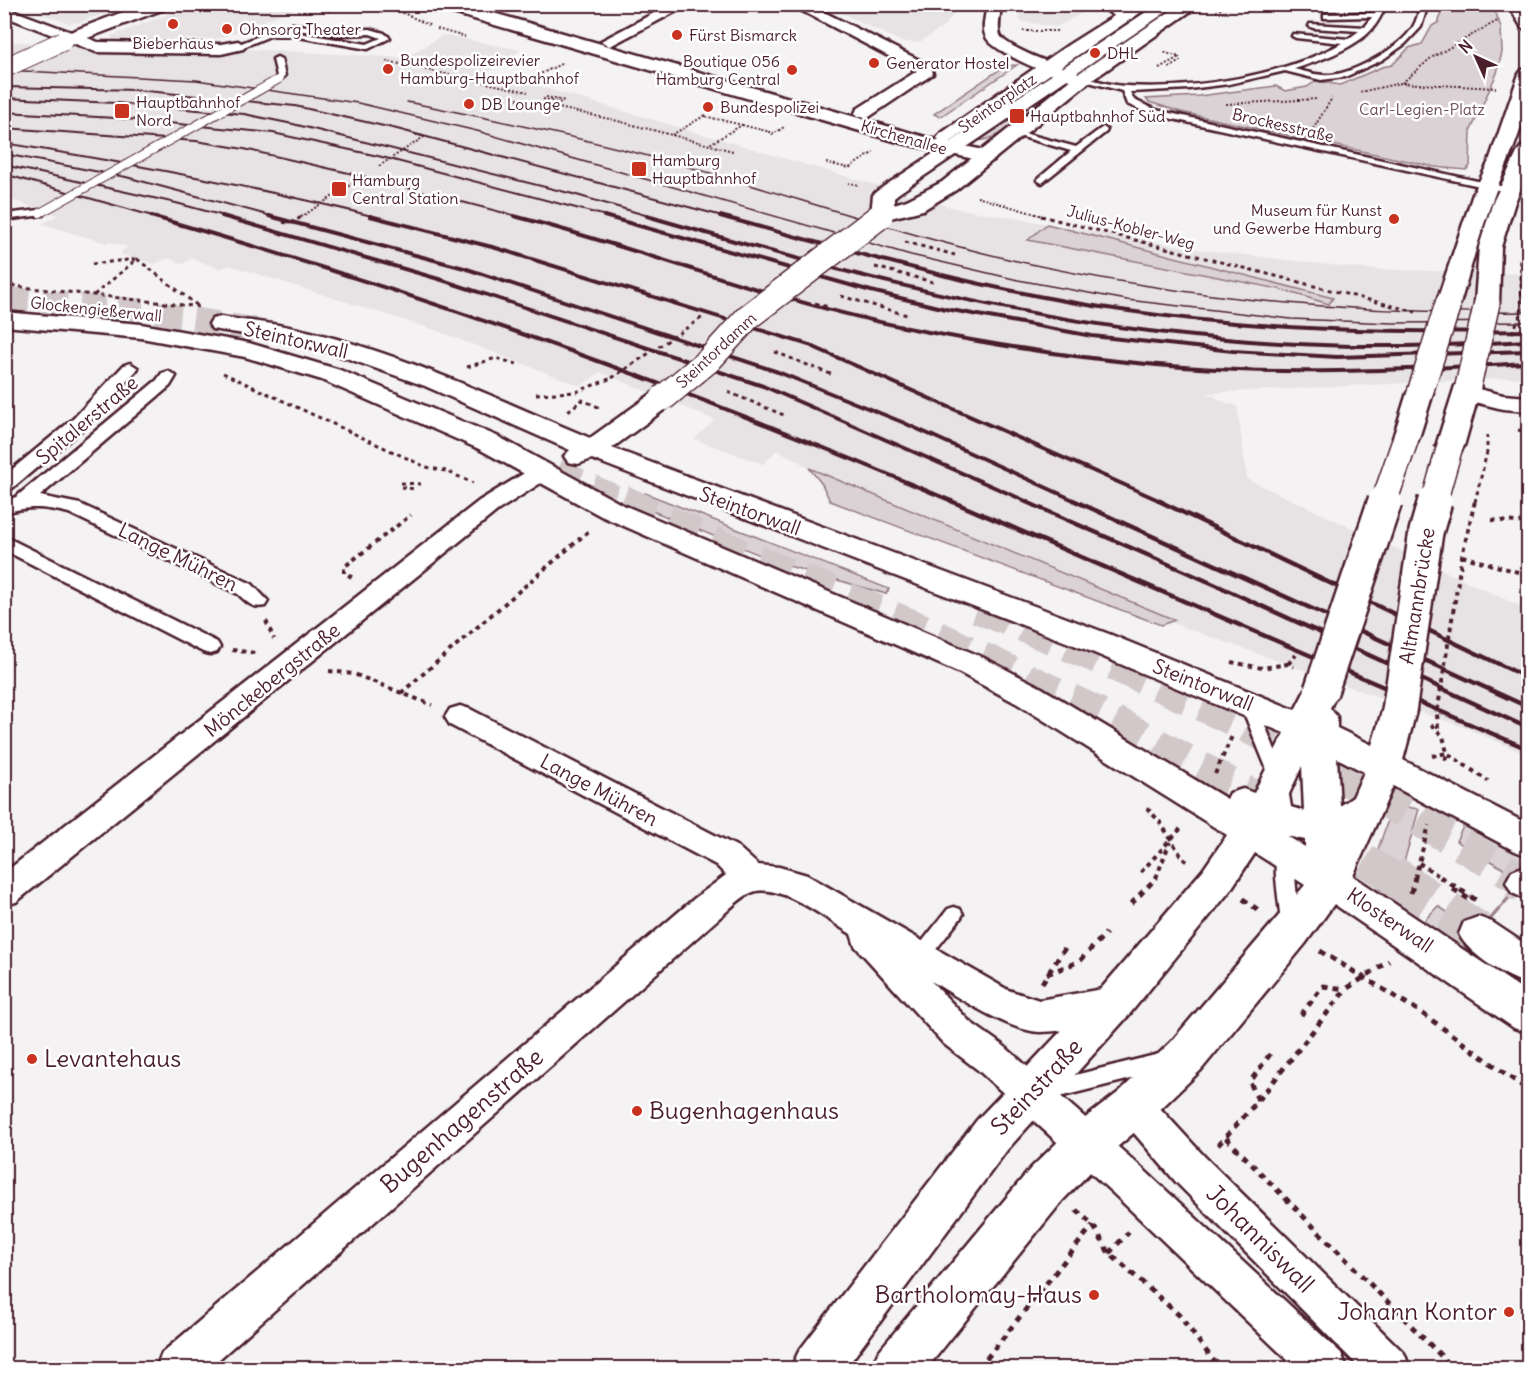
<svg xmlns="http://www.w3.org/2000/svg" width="1533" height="1373" viewBox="0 0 1533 1373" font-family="Delius,sans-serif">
  <rect width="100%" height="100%" fill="#f4f2f2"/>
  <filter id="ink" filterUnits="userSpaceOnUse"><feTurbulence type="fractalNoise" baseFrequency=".0167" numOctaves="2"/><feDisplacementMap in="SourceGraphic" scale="12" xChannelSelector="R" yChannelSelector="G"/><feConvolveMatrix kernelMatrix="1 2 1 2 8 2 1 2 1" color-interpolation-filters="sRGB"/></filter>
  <g filter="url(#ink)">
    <g fill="#e7e2e3">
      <polygon points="195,4 304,4 304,5 218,39 113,40 111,36"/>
      <polygon points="57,5 57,4 129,5 80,22 69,23 36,12"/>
      <polygon points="825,5 957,5 957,10 943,27 920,42 902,42"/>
      <polygon points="1020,5 1020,4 1097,5 1056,27 1020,21"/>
      <polygon points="443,35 521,50 481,77 514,79 954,208 1209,251 1365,269 1528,274 1528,377 1207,393 1226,403 1237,406 1247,479 1528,610 1528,755 1471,730 1172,623 1161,625 830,501 814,473 799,461 777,450 763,464 694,439 715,420 600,372 581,386 435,330 229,265 220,269 192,258 183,264 168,258 154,264 137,259 121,254 121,252 128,247 110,242 107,243 42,224 58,215 5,198 5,42 194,46 405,58"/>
    </g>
    <g fill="#dbd2d5" stroke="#927880" stroke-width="1.5">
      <polygon points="1442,5 1493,5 1501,28 1502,52 1497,73 1471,130 1470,166 1466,170 1435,167 1181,112 1149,102 1146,99 1199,96 1276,86 1285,91 1307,87 1316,81 1340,85 1382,67 1392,65 1409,48 1422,44 1432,26 1439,22"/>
      <polygon points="1017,65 940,117 934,114 1005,66"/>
      <path d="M1051,89H1057C1040,103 997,145 975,140Z"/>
      <polygon points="1047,224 1333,298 1329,304 1279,289 1028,240"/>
      <polygon points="809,468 1175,620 1161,625 830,501 822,484"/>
      <polygon points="645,493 889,589 886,594 782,564 633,503"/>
      <polygon points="1393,805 1419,809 1393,901 1378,888 1371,870"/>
      <polygon points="1465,823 1528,858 1528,877 1463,952 1422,923 1438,906 1478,932 1523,880 1456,841"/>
    </g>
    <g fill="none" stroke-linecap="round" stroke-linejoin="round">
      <g stroke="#d2c8ca" stroke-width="25" stroke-dasharray="25 13" stroke-linecap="butt">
        <polyline points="4,299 148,312 256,330"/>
        <polyline points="557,471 625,502"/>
      </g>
      <g stroke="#d2c8ca" stroke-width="33" stroke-dasharray="33 16" stroke-linecap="butt">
        <polyline points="622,501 722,547 920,629 1097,713 1281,811"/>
        <path d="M978,607C1066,643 1154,681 1240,723C1335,770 1427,825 1518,878"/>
        <polyline points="1323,835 1393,878"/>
      </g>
      <g stroke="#d2c8ca" stroke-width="44" stroke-dasharray="44 22" stroke-linecap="butt">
        <polyline points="1391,877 1478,934"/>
        <polyline points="1516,877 1525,882"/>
      </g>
      <defs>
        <g id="service">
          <polygon points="1109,4 1116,4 1114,8 1125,15 1125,19 1119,19 1107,11"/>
          <path d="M1380,4H1387C1382,13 1380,19 1373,28C1357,47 1320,61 1294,69C1306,72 1318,76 1331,75C1355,73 1401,47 1413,27C1417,20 1419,12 1420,4H1428L1421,27L1405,44L1382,60L1345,77L1321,80L1285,71L1229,84L1189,89L1130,92L1134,100L1156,110L1509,188L1512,189V193L1150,114L1127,104L1122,91L1078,79L1082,77C1097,80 1112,86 1127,86C1195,90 1283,76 1342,43L1296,38L1292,36L1293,34L1348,39L1359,31L1313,28L1309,26L1310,24L1365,27L1372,17L1327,18H1324V14L1375,13Z"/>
          <polygon points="292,24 337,30 370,29 384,33 390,38 368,49 293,36 270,36 241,48 234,46 277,29 280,32 293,32 367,44 381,38 370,34 343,35 285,29 281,27"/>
          <polygon points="277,57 281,59 285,76 279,81 275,79 277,76 273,59"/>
          <polygon points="1103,127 1107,130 1106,132 1042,183 1037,180 1039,178 1071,151 1012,134 1016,131 1076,147"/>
          <polygon points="40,210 43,211 43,215 4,220 4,214"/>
          <polygon points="1248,697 1253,699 1256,703 1286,777 1294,825 1292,830 1286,832 1280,830 1278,825 1270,777 1240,703 1243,699"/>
          <path d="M1285,845L1291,847L1293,852L1299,923L1296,928L1290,930L1284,928L1281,923C1280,904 1271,863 1279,847Z"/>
          <polygon points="954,907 960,909 963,914 960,919 926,962 920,965 914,962 911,957 914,952 948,909"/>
          <polygon points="1163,1053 1170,1056 1173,1062 1170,1068 1163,1071 1047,1100 1040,1097 1037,1091 1040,1085 1047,1082"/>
        </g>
        <g id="pedestrian">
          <polygon points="130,363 138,368 136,371 85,427 10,490 4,491 4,476 73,419 124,365"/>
          <path d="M168,371L176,376L170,386L40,496L80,504L252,584L268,601L265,606C252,609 247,602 238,594L69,513C42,507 31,506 4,513V501L16,497L157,380L162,373Z"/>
          <polygon points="4,536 217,642 220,647 217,652 210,654 203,652 4,550"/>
        </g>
        <g id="minor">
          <polygon points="671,4 690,4 614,44 609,46 601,41"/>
          <polygon points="789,4 808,4 931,66 933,74 869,117 857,117 855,113 857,109 917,71"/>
          <path d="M987,4H1001C1001,13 996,30 1001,37C1012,51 1070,70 1088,76L1090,79L1088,82C1071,86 993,53 986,37C981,28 986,14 987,4Z"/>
          <polygon points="4,7 98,42 221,44 238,41 246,46 243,49 221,54 96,52 4,16"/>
          <polygon points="1466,386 1503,395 1528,397 1528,411 1503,409 1458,398 1455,393 1458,388"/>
          <polygon points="542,465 550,467 554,472 550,477 497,511 16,902 4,905 4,873 479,501 534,467"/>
          <path d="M460,706L470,709L738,847L758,865L779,867L807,875L1008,990L1039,1000L1114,987L1126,992L1132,1003L1126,1014C1101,1023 1068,1032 1040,1032C1009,1031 958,997 931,981L970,1022L1004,1046L1142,1168L1341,1353L1347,1368H1296L1114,1194L978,1070L944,1044L855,946L851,934C828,920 781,883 753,892C741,896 729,910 719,918L209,1368H156L162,1353L695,898L726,875L716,865L450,725L445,717L450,709Z"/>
          <polygon points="1134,1088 1147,1094 1204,1156 1404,1353 1410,1368 1360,1368 1176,1182 1121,1118 1115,1106 1121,1094"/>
        </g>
        <g id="tertiary">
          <polygon points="144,4 169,4 167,8 69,45 57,45 54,41 57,37"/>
          <polygon points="434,4 462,4 939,141 937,138 940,134 1068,45 1133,4 1153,4 949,143 994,152 997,156 994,160 987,162 898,142 436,8"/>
        </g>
        <g id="secondary">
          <polygon points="1158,4 1178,4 899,193 894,197 894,204 907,200 942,182 1076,75 1181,4 1201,4 1088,83 956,190 923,210 882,220 874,219 871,214 873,195 877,191"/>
          <polygon points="1508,4 1525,4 1528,11 1528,29 1522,28"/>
          <path d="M1528,69C1533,112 1511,153 1495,193C1481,229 1471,267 1460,304L1456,309L1448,311L1440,309L1436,304L1473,194L1489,161L1519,74L1522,70Z"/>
          <polygon points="1528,145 1528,172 1515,202 1501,247 1499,303 1495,308 1487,310 1479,308 1475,303 1479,247 1493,202 1518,151 1521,147"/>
          <path d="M4,312L141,324L249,343L340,370L499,437L621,504L982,657L1040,687L1227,799L1230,793L1243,789L1254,793L1284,733L1087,650L592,459L578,464L568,462L564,456L570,450L425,386L335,354L289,341L212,329L209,324L212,319L221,317C247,321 273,323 298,329C400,352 494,398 590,438L654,392L663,390L672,392L676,398L672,404L612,448L1109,634L1295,710L1309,683L1321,679L1333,683L1338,691L1330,708L1337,717V728L1372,745L1382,711L1387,702L1399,699L1411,702L1416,711L1403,760L1528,824V856L1515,851L1393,786L1353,876L1528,993V1033L1514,1028L1334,904L1305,944L1201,1070L1149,1120L1103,1159L1063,1200L927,1368H871L879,1351L1031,1168L1071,1129L1119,1092L1171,1042L1305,885L1255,853L1229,892L1128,1016L1007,1150L846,1368H791L799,1351L977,1120L1100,990L1203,870L1227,835L1016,703L960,673L601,516L479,449L322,380L245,357L141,338L4,326ZM1337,758L1364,772L1353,797L1340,806ZM1302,766L1304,811L1284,805ZM1287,836L1305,840V847Z"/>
          <polygon points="1468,378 1477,381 1481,386 1464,446 1460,452 1450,454 1440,452 1436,446 1455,386 1459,381"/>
          <polygon points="1420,385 1429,388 1433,393 1419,438 1416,444 1406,446 1396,444 1393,438 1407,393 1411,388"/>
        </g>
        <g id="primary">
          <polygon points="1525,866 1528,868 1528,900 1512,893 1506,882 1512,871"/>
          <path d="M1478,917L1492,922L1528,946V984C1507,978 1468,954 1459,934L1464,922Z"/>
        </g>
      </defs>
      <use href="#service" stroke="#4a1f2b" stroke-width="5"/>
      <use href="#pedestrian" stroke="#4a1f2b" stroke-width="5"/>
      <use href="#minor" stroke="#4a1f2b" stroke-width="5"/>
      <use href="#tertiary" stroke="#4a1f2b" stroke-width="5"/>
      <use href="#secondary" stroke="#4a1f2b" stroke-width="5"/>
      <use href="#primary" stroke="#4a1f2b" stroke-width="5"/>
      <g stroke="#4a1f2b" stroke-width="2" stroke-dasharray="2 2" stroke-linecap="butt">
        <polyline points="384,4 431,26"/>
        <polyline points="328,11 343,4"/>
        <polyline points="1216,12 1228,4"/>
        <polyline points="437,29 465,37"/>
        <polyline points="1023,31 1057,31"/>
        <polyline points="386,61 528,92"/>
        <polyline points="1159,68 1179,57 1163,52"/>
        <polyline points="1169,68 1180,61 1179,57"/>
        <polyline points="534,77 563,63"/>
        <polyline points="1402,83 1431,58 1499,20"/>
        <polyline points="1360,92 1401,83 1496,88"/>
        <polyline points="546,97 565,101"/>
        <polyline points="517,99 614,120 733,151"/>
        <polyline points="543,99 562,103"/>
        <polyline points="1226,104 1318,99"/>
        <polyline points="706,115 704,116 742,125 708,145"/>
        <polyline points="742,125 774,133"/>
        <polyline points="1313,129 1332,98"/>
        <polyline points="672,135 704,116"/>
        <polyline points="772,135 784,127"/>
        <polyline points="826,163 849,168 874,152"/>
        <polyline points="848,183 859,185"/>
        <polyline points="977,197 1046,217"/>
      </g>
      <g stroke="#4a1f2b" stroke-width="3" stroke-dasharray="4 4" stroke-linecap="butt">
        <polyline points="1041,216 1416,312"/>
        <polyline points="905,242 955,255"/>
        <polyline points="1520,260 1521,274"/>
        <polyline points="1520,261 1528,262"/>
        <polyline points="92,264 136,259"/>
        <polyline points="875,267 933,282"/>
        <polyline points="4,285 201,307"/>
        <polyline points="94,295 137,259 198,306"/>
        <polyline points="841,296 907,315"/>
        <polyline points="815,303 828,307"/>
        <polyline points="775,352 833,375"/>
        <polyline points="467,367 496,358 520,365"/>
        <polyline points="223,373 426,467 446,471 473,483"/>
        <polyline points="728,392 786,416"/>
        <polyline points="536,394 576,392 612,378"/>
        <polyline points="568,411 582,400 601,408"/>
        <polyline points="1518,430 1528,432"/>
        <polyline points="1487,435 1487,452"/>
        <polyline points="401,483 422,484"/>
        <polyline points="401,487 415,489"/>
      </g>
      <g stroke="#4a1f2b" stroke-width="4" stroke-dasharray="4.5 4.5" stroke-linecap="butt">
        <polyline points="1492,520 1528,523"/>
        <polyline points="1462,556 1528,575"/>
        <polyline points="352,577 344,573 344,567 411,515"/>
        <polyline points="266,621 274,639"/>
        <polyline points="232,650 255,653"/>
        <polyline points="1231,662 1262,668 1288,664 1294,667"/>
        <polyline points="329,671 354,674 432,705"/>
        <polyline points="401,693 591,529"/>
        <polyline points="1431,725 1443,736 1447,753 1488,781"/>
        <polyline points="1432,756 1447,753 1445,762"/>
        <polyline points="1215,774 1233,734"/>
        <polyline points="1147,808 1160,822 1183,859 1189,863"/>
        <polyline points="1419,863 1442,878"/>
        <polyline points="1141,872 1183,826"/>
        <polyline points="1156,878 1170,842"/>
        <polyline points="1415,878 1429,825"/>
      </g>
      <g stroke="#4a1f2b" stroke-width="5" stroke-dasharray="6 6" stroke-linecap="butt">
        <polyline points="1440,877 1476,900"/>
        <polyline points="1453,889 1472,901"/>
        <polyline points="1411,893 1415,877"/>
        <polyline points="1243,899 1261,912"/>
        <polyline points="1131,904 1157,877"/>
        <polyline points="1320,951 1419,1011 1528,1090"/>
        <polyline points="1047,974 1080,961 1106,933"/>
        <polyline points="1042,983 1065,948"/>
        <polyline points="1301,1015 1323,986 1345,989"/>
        <polyline points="1258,1100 1250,1082 1273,1050"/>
        <polyline points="1226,1138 1453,1368"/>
        <polyline points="1218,1145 1258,1101 1346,989 1389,961"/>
        <polyline points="1076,1210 1093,1225 1109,1253 1179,1315 1219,1368"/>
        <polyline points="1109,1253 1129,1232"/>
        <polyline points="979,1368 1093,1225"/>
      </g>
      <use href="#service" fill="#fff" fill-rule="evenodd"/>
      <use href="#pedestrian" fill="#fff" fill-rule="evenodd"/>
      <use href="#minor" fill="#fff" fill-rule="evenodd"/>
      <use href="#tertiary" fill="#fff" fill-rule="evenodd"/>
      <use href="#secondary" fill="#fff" fill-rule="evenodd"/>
      <use href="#primary" fill="#fff" fill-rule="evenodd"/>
      <g stroke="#4a1f2b" stroke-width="1.5">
        <polyline points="4,44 7,44"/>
        <polyline points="4,70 196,80 358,103 477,131 911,255 1018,280 1127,300 1291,319 1392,323 1528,322"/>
        <path d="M407,102C509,122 610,144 710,173C809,202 907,235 1008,259C1180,298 1352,315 1528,312"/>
      </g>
      <g stroke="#4a1f2b" stroke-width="2">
        <polyline points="4,87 137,90 295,106 397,129 726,217"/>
        <polyline points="4,98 116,103 244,114 293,124 573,194 652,217"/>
        <polyline points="4,112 116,118 273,133 378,156 610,217"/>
        <polyline points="4,128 196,141 244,149 362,176 520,217"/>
        <path d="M4,143C129,163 253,186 376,217"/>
        <polyline points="4,154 126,177 275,217"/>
        <polyline points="4,165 176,203 228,217"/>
        <polyline points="4,174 156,217"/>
      </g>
      <g stroke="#4a1f2b" stroke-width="4">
        <path d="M151,216C427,295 690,389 954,502"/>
        <polyline points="222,216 442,280 763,386 1028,502"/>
        <polyline points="269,216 464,268 778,372 902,422 1078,502"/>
        <polyline points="370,216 496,248 809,345 1163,502"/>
        <path d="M514,216C649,251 781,304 918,330C1024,351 1130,366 1238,370C1334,374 1431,368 1528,363"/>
        <polyline points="604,216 871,291 946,309 1092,336 1233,351 1337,357 1528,351"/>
        <path d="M647,216C811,264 978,310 1149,331C1231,341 1314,347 1397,346C1441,346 1484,343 1528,341"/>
        <path d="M720,216C853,252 985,291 1121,310C1256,330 1392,333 1528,331"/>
      </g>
      <g stroke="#4a1f2b" stroke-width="4.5">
        <polyline points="951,501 1528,749"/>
        <polyline points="1024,501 1216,585 1528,728"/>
        <polyline points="1075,501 1528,707"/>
        <polyline points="1159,501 1528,678"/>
      </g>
      <defs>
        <polyline id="service-bridge" points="40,213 279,79"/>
        <polyline id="tertiary-bridge" points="4,68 63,41"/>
        <polyline id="secondary-bridge-far2" points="878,217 882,214"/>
        <g id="secondary-bridge-far1">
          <polyline points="1468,386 1487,303"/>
          <polyline points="1420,393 1448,304"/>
          <polyline points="663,398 709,360 748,317 880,216"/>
          <polyline points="1384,502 1406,438"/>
          <polyline points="1434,502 1450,446"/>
        </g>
        <g id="secondary-bridge">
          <polyline points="1321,691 1385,501"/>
          <polyline points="1399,711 1426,532 1435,501"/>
        </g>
      </defs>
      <use href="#service-bridge" stroke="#4a1f2b" stroke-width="10" stroke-linecap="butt"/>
      <use href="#tertiary-bridge" stroke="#4a1f2b" stroke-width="21" stroke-linecap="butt"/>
      <use href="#secondary-bridge-far2" stroke="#4a1f2b" stroke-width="21" stroke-linecap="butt"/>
      <use href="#secondary-bridge-far1" stroke="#4a1f2b" stroke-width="28" stroke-linecap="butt"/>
      <use href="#secondary-bridge" stroke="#4a1f2b" stroke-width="38" stroke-linecap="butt"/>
      <g stroke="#4a1f2b" stroke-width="2" stroke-dasharray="2 2" stroke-linecap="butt">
        <polyline points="379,166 424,137 413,134"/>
        <polyline points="301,217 358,180"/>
      </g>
      <g stroke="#4a1f2b" stroke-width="3" stroke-dasharray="4 4" stroke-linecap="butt">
        <polyline points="283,222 290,224 303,216"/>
        <polyline points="1512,333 1522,312 1521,274"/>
        <polyline points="612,378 703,317"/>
        <polyline points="1475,502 1487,452"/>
      </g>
      <g stroke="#4a1f2b" stroke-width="4" stroke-dasharray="4.5 4.5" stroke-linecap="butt">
        <polyline points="1288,664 1296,655"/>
        <polyline points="1438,728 1437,714 1462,556 1475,501"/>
      </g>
      <use href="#service-bridge" stroke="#fff" stroke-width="8"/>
      <use href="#tertiary-bridge" stroke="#fff" stroke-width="19"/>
      <use href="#secondary-bridge-far2" stroke="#fff" stroke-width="19"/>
      <use href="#secondary-bridge-far1" stroke="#fff" stroke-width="25"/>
      <use href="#secondary-bridge" stroke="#fff" stroke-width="33"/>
    </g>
  </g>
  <g fill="#c8321e" stroke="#fff" stroke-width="2">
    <circle cx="173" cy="24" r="6"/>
    <circle cx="227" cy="29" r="6"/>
    <circle cx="677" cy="35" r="6"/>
    <circle cx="1095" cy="53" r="6"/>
    <circle cx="874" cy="63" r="6"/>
    <circle cx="388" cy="69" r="6"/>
    <circle cx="792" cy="70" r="6"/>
    <circle cx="469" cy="104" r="6"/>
    <circle cx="708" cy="107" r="6"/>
    <rect x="114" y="103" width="16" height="16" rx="3"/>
    <rect x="1009" y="108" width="16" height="16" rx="3"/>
    <rect x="631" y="161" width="16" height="16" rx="3"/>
    <rect x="331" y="181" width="16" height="16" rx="3"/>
    <circle cx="1394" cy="219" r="6"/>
    <circle cx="32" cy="1059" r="6"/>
    <circle cx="637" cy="1111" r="6"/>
    <circle cx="1094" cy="1295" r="6"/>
    <circle cx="1509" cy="1312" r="6"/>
  </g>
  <g text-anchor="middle" stroke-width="5" stroke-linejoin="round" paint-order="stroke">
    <g font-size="16" fill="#4a1f2b" stroke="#fff" text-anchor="start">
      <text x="239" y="35">Ohnsorg Theater</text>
      <text x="689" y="41">Fürst Bismarck</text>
      <text x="173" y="49" text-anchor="middle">Bieberhaus</text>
      <text x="1107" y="59">DHL</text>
      <text x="400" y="66">Bundespolizeirevier<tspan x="400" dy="18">Hamburg-Hauptbahnhof</tspan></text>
      <text x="780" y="67" text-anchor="end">Boutique 056<tspan x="780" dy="18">Hamburg Central</tspan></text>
      <text x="886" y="69">Generator Hostel</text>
      <text x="136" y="108">Hauptbahnhof<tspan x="136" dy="18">Nord</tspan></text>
      <text x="481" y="110">DB Lounge</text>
      <text x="720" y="113">Bundespolizei</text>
      <text x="1030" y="122">Hauptbahnhof Süd</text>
      <text x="652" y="166">Hamburg<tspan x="652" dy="18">Hauptbahnhof</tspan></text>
      <text x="352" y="186">Hamburg<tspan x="352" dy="18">Central Station</tspan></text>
      <text x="1382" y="216" text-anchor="end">Museum für Kunst<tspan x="1382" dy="18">und Gewerbe Hamburg</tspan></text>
    </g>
    <g font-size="16" fill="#4a1f2b" stroke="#fff">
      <text transform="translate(997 103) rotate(-35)" y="6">Steintorplatz</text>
      <text transform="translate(1283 125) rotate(13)" y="6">Brockesstraße</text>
      <text transform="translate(904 137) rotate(16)" y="6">Kirchenallee</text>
      <text transform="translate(1131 227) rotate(15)" y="6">Julius-Kobler-Weg</text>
      <text transform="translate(96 309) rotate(6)" y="6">Glockengießerwall</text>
      <text transform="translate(716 350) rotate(-43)" y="6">Steintordamm</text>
    </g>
    <g font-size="16" fill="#6e4c56" stroke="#fff">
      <text x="1422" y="115">Carl-Legien-Platz</text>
    </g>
    <g font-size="20" fill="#4a1f2b" stroke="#fff">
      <text transform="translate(296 340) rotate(13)" y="7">Steintorwall</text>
      <text transform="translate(87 420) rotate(-40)" y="7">Spitalerstraße</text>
      <text transform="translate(750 511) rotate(20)" y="7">Steintorwall</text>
      <text transform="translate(178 557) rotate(26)" y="7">Lange Mühren</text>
      <text transform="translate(1417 596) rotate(-81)" y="7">Altmannbrücke</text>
      <text transform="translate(272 680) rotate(-39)" y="7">Mönckebergstraße</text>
      <text transform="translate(1203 685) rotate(22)" y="7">Steintorwall</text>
      <text transform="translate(599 790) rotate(28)" y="7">Lange Mühren</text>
      <text transform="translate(1390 920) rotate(34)" y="7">Klosterwall</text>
    </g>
    <g font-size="24" fill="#4a1f2b" stroke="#fff" text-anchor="start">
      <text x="44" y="1067">Levantehaus</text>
      <text x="649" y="1119">Bugenhagenhaus</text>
      <text x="1082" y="1303" text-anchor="end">Bartholomay-Haus</text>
      <text x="1497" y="1320" text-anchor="end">Johann Kontor</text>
    </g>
    <g font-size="24" fill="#4a1f2b" stroke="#fff">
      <text transform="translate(1037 1087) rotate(-47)" y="8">Steinstraße</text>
      <text transform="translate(462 1121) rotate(-41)" y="8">Bugenhagenstraße</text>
      <text transform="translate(1260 1239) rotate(45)" y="8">Johanniswall</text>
    </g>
  </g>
  <rect width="1533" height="1373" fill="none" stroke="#fff" stroke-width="24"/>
  <rect x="12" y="12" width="1509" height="1349" fill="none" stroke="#4a1f2b" stroke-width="2" filter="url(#ink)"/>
  <g transform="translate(1476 57) rotate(315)" stroke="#ffffff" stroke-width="4.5" paint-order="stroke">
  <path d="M0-4.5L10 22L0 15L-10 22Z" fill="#4a1f2b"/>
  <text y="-9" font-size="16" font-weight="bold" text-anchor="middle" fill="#4a1f2b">N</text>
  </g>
</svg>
